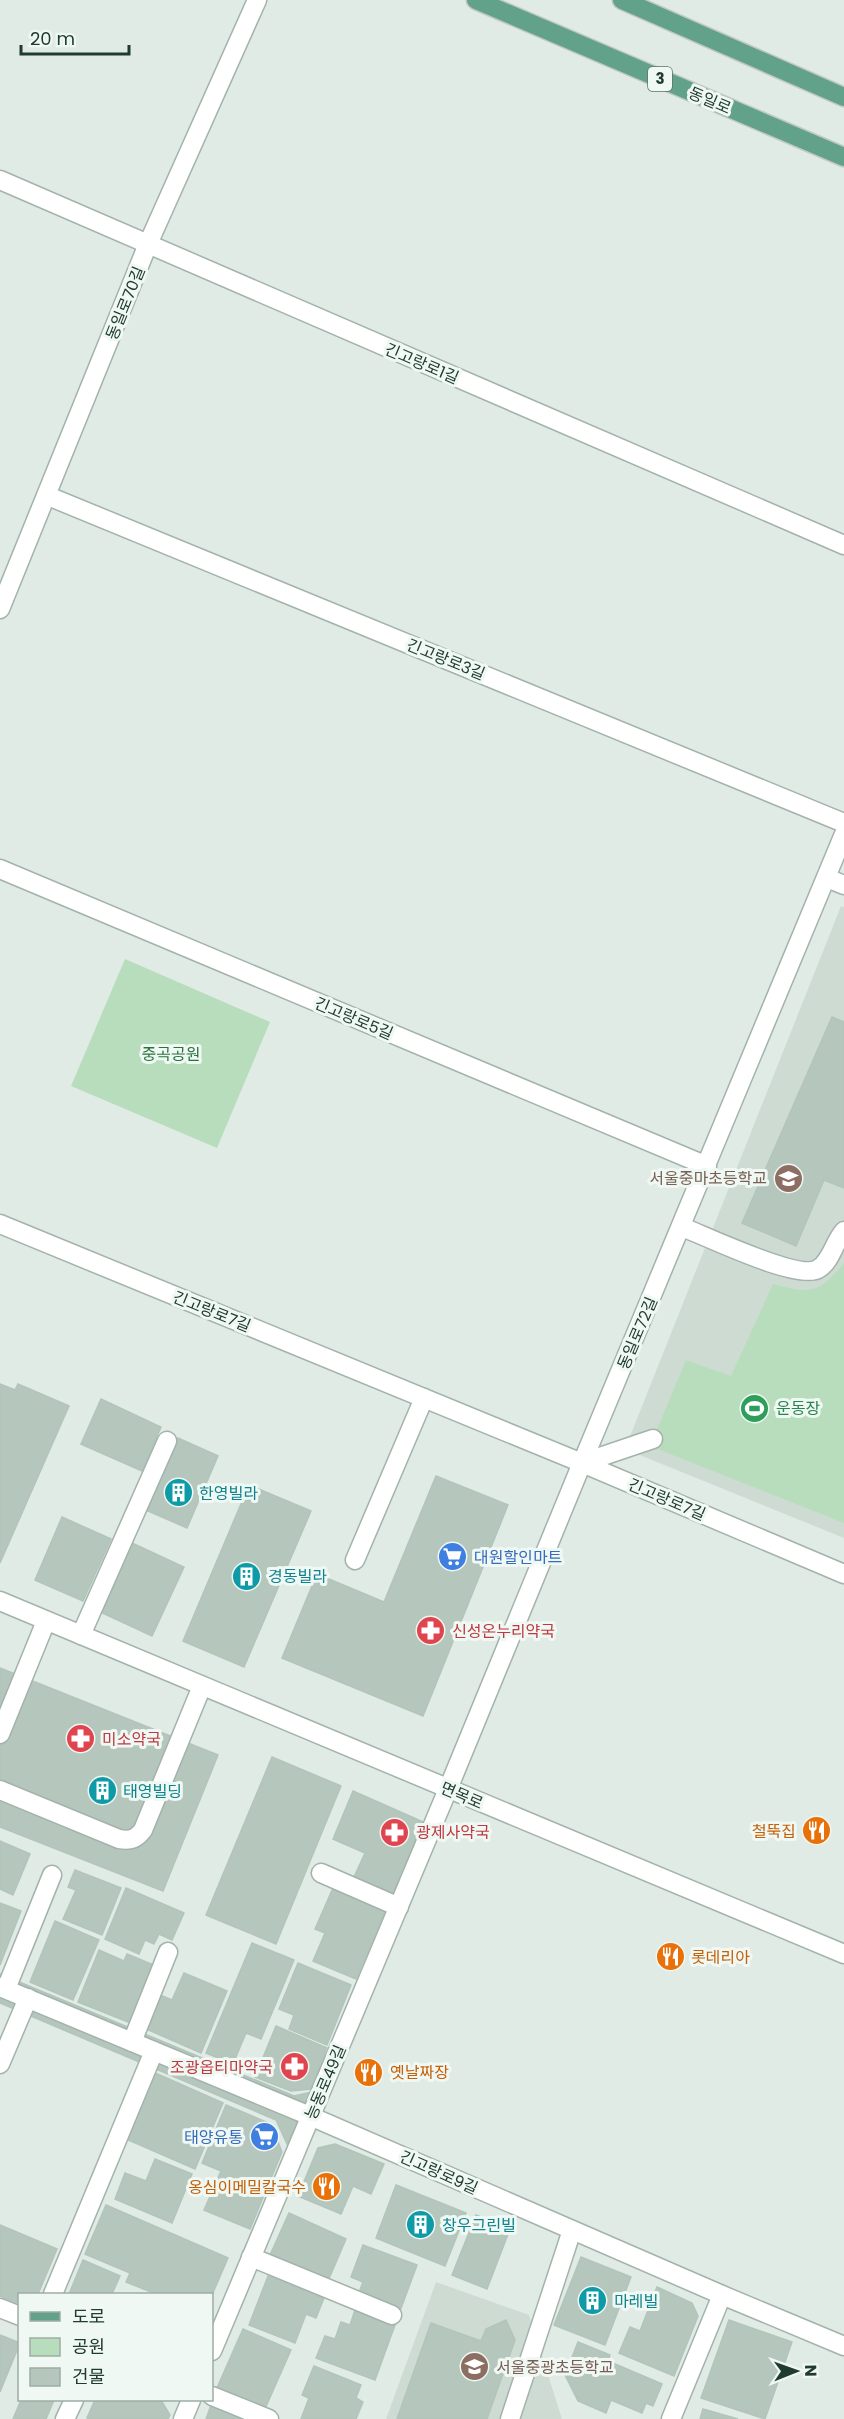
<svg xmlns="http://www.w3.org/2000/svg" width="844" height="2419" viewBox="0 0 844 2419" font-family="Poppins,'Noto Sans KR',sans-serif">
  <rect width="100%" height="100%" fill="#e0ebe5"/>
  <g fill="#cedbd3">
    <polygon points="841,906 844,907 844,1538 625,1449"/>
    <polygon points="436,2282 529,2315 562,2419 386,2419"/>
  </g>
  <g fill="#b8ddbd">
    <polygon points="125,959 270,1022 217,1148 71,1086"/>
    <path d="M844,1263V1523L650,1446L686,1360L731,1376L773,1284C810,1294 819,1294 844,1263Z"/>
  </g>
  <g fill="#b5c6bd" stroke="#b2c5bb" stroke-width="1.5">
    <polygon points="832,1017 844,1022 844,1188 824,1180 796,1246 742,1223"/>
    <polygon points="0,1384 15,1390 18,1384 69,1406 0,1563"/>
    <polygon points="101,1399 161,1427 142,1471 81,1444"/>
    <polygon points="178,1438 218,1456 187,1528 146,1510"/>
    <polygon points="436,1476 508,1505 423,1716 282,1658 317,1574 384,1602"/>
    <polygon points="249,1485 311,1511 244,1667 183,1641"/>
    <polygon points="62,1517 111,1539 83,1601 35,1580"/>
    <polygon points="132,1543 184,1567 152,1636 100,1612"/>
    <polygon points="0,1668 218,1755 163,1891 0,1827"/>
    <polygon points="272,1757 341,1786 276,1944 206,1915"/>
    <polygon points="353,1791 423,1822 393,1893 354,1877 365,1853 333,1839"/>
    <polygon points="0,1841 30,1854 13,1895 0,1889"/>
    <polygon points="75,1870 121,1888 102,1935 63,1919 76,1890 68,1887"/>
    <polygon points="126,1888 184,1913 172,1940 159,1934 154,1944 145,1940 139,1954 105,1939"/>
    <polygon points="333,1888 385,1911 356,1979 313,1961 325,1933 315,1929"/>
    <polygon points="0,1903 21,1911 0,1965"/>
    <polygon points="55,1921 99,1940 73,2000 30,1982"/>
    <polygon points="252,1943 294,1960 261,2039 246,2033 233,2064 206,2053"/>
    <polygon points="99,1950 124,1961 127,1954 156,1966 133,2024 78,2002"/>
    <polygon points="298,1963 351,1985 327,2045 289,2029 294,2015 279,2009"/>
    <polygon points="184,1973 227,1991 201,2053 144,2028 158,1994 172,2000"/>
    <polygon points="0,1974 294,2096 312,2092 288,2146 276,2120 0,2003"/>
    <polygon points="276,2026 327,2048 311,2089 291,2091 255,2077"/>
    <polygon points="153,2072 223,2103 195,2169 124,2138"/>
    <polygon points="226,2105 271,2124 282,2152 250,2229 204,2210 221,2171 202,2163"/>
    <polygon points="335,2144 384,2164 371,2194 353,2186 341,2214 298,2196 318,2148"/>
    <polygon points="155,2159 192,2174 172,2223 115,2199 125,2173 146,2181"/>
    <polygon points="396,2185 466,2213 445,2266 376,2238"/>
    <polygon points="106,2205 228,2258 212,2295 156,2294 126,2282 130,2273 85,2254"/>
    <polygon points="289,2213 346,2239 328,2281 270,2255"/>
    <polygon points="476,2215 510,2229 487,2289 452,2275"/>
    <polygon points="0,2225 57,2249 38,2294 20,2294 20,2304 0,2296"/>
    <polygon points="363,2245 417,2265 400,2311 358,2295 363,2282 351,2277"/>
    <polygon points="581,2257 631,2277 605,2345 554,2325"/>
    <polygon points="83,2260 120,2276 112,2294 69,2294"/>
    <polygon points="268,2276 324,2298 316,2318 306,2314 295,2343 249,2325"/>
    <polygon points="657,2287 692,2303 698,2316 674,2376 619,2353 630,2327 640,2331"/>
    <polygon points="355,2310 395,2325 375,2380 316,2358 325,2336 335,2339 341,2322 350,2325"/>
    <polygon points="506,2320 515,2340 487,2419 397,2419 431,2323 481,2341 486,2329"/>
    <polygon points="729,2320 792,2342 765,2419 701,2398"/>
    <polygon points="243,2329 291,2350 264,2411 216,2390"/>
    <polygon points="0,2335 20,2343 0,2392"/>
    <polygon points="578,2342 610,2355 608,2361 662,2384 653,2406 646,2403 642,2413 611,2400 606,2413 578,2401 565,2375"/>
    <polygon points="314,2366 361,2385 356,2398 363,2402 356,2419 301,2419 309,2398 302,2395"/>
    <polygon points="21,2400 54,2400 46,2419 13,2419"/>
    <polygon points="95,2400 161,2400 170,2415 168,2419 89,2419 87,2418"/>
    <polygon points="211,2405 245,2419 206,2419"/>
    <polygon points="703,2409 738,2419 700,2419"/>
  </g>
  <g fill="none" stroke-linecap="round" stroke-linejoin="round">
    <defs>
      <g id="minor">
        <polyline points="0,180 844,545"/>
        <polyline points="48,496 844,823"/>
        <polyline points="0,609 148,244 257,0"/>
        <polyline points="0,869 707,1166"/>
        <polyline points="827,878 844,885"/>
        <polyline points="0,1224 582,1463 844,1574"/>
        <path d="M682,1227C706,1236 798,1281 818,1269C831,1262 834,1242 844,1231"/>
        <polyline points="582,1463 653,1439"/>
        <polyline points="355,1560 424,1398"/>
        <polyline points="0,1601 844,1954"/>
        <polyline points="81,1635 167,1441"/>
        <polyline points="0,1734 46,1621"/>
        <path d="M0,1790L119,1839C131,1841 136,1839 143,1830L202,1686"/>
        <polyline points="321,1873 399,1907"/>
        <polyline points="0,1987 310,2116 722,2295 844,2346"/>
        <polyline points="6,1989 52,1875"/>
        <polyline points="132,2042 168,1952"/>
        <polyline points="0,2064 28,1998"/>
        <polyline points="251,2257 392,2315"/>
        <polyline points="53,2294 154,2051"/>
        <polyline points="0,2308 20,2316"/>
        <polyline points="212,2351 448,1789 582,1463 844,834"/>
        <polyline points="212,2396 269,2419"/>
        <polyline points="65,2419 74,2400"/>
        <polyline points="183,2419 191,2400"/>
        <polyline points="510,2419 572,2230"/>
        <polyline points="671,2419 722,2295"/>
      </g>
      <g id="major">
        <polyline points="476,0 844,157"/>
        <polyline points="622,0 844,97"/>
      </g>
    </defs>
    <use href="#minor" stroke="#a3b3ab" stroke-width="21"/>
    <use href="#major" stroke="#c1c8c5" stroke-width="21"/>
    <use href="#minor" stroke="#fff" stroke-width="18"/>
    <use href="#major" stroke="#63a28a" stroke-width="18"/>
  </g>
  <defs>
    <symbol id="school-disc" viewBox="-11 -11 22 22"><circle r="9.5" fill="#8d6e63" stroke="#f0f8f3"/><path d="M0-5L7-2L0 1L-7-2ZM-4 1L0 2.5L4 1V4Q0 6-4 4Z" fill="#fff"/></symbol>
    <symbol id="stadium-disc" viewBox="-11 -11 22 22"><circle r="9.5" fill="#2e9e5b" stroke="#f0f8f3"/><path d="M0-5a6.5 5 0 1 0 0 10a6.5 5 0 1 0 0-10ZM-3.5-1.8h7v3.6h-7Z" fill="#fff"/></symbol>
    <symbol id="building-disc" viewBox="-11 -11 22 22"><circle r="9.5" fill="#0f9aa8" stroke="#f0f8f3"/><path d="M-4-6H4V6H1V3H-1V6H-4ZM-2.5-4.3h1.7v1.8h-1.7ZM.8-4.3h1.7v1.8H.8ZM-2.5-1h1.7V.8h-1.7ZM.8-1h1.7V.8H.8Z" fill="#fff"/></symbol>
    <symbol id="supermarket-disc" viewBox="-11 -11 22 22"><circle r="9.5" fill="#3f7fe0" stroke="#f0f8f3"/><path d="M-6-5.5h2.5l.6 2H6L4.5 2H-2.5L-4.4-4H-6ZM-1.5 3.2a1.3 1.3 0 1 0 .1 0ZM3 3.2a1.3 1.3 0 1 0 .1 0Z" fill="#fff"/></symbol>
    <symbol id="pharmacy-disc" viewBox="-11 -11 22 22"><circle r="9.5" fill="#e0444e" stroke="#f0f8f3"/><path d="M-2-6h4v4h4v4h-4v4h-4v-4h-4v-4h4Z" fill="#fff"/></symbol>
    <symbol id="restaurant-disc" viewBox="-11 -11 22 22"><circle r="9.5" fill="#e8710a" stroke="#f0f8f3"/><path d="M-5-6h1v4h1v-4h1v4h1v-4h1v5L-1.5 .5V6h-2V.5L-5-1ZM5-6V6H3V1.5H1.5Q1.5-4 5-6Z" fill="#fff"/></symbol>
  </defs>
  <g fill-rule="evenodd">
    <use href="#school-disc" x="772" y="1162" width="33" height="33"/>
    <use href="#stadium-disc" x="738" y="1392" width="33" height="33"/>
    <use href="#building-disc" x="162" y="1476" width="33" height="33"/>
    <use href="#supermarket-disc" x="436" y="1540" width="33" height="33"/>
    <use href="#building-disc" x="230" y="1560" width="33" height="33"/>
    <use href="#pharmacy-disc" x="414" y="1614" width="33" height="33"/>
    <use href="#pharmacy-disc" x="64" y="1722" width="33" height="33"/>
    <use href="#building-disc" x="86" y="1774" width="33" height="33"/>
    <use href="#restaurant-disc" x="800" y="1814" width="33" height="33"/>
    <use href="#pharmacy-disc" x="378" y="1816" width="33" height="33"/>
    <use href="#restaurant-disc" x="654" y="1940" width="33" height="33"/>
    <use href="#pharmacy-disc" x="278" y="2050" width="33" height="33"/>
    <use href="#restaurant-disc" x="352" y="2056" width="33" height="33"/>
    <use href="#supermarket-disc" x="248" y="2120" width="33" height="33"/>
    <use href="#restaurant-disc" x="310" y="2170" width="33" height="33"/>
    <use href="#building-disc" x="404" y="2208" width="33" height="33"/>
    <use href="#building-disc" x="576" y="2284" width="33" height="33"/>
    <use href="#school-disc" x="458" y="2350" width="33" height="33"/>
  </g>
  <g text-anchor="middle" stroke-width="6" stroke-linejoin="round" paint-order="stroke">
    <rect fill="#f0f8f3" stroke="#5e746b" stroke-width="1.5" x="648" y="67" width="24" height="24" rx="4.5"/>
    <g font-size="15" font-weight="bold" fill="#203c31">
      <text x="660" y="84">3</text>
    </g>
    <g font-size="16" fill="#203c31" stroke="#f0f8f3">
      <text transform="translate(710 100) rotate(23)" y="6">동일로</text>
      <text transform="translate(125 303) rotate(-68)" y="6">동일로70길</text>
      <text transform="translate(422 363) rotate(23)" y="6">긴고랑로1길</text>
      <text transform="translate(446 659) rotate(22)" y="6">긴고랑로3길</text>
      <text transform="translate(354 1018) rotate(23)" y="6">긴고랑로5길</text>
      <text transform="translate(212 1311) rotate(22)" y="6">긴고랑로7길</text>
      <text transform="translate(637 1333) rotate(-67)" y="6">동일로72길</text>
      <text transform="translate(667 1499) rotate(23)" y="6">긴고랑로7길</text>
      <text transform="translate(462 1795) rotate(23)" y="6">면목로</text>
      <text transform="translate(325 2082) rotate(-67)" y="6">능동로49길</text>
      <text transform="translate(439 2172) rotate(24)" y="6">긴고랑로9길</text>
    </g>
    <g font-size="16" fill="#2a733d" stroke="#f0f8f3">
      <text x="171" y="1060">중곡공원</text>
    </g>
    <g font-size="16" fill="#785e54" stroke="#f0f8f3" text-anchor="end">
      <text x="767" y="1184">서울중마초등학교</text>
      <text x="496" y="2373" text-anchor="start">서울중광초등학교</text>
    </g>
    <g font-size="16" fill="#27864d" stroke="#f0f8f3" text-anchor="start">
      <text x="776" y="1414">운동장</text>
    </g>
    <g font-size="16" fill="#0d838f" stroke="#f0f8f3" text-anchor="start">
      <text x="199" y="1499">한영빌라</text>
      <text x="268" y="1582">경동빌라</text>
      <text x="123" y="1797">태영빌딩</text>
      <text x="442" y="2231">창우그린빌</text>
      <text x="614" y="2307">마레빌</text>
    </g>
    <g font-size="16" fill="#366cbe" stroke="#f0f8f3" text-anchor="start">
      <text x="474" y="1563">대원할인마트</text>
      <text x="243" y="2143" text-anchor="end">태양유통</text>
    </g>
    <g font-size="16" fill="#be3a42" stroke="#f0f8f3" text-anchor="start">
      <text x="452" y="1637">신성온누리약국</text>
      <text x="102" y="1745">미소약국</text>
      <text x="416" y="1838">광제사약국</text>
      <text x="273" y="2073" text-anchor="end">조광옵티마약국</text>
    </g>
    <g font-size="16" fill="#c56008" stroke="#f0f8f3" text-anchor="end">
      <text x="796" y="1837">철뚝집</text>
      <text x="691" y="1963" text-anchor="start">롯데리아</text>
      <text x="390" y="2078" text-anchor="start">옛날짜장</text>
      <text x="306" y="2193">옹심이메밀칼국수</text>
    </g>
  </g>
  <rect x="18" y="2293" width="195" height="108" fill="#f0f8f3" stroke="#9dada5" stroke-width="1.5"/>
  <rect x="30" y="2312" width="30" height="9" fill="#63a28a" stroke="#9dada5" stroke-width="1.5"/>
  <text x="72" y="2323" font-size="18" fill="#203c31">도로</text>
  <rect x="30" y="2338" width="30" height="18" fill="#b8ddbd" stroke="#9dada5" stroke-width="1.5"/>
  <text x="72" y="2353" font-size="18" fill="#203c31">공원</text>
  <rect x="30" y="2368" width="30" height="18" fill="#b5c6bd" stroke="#9dada5" stroke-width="1.5"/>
  <text x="72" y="2383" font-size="18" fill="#203c31">건물</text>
  <g transform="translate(796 2371) rotate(89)" stroke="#f0f8f3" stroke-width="4.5" paint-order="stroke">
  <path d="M0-4.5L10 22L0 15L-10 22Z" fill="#203c31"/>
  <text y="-9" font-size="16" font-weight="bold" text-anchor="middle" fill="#203c31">N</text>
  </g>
  <path d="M21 45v9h108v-9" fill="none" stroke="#203c31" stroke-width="3"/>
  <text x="30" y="45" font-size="18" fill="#203c31" stroke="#f0f8f3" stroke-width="4.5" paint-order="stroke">20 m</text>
</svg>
